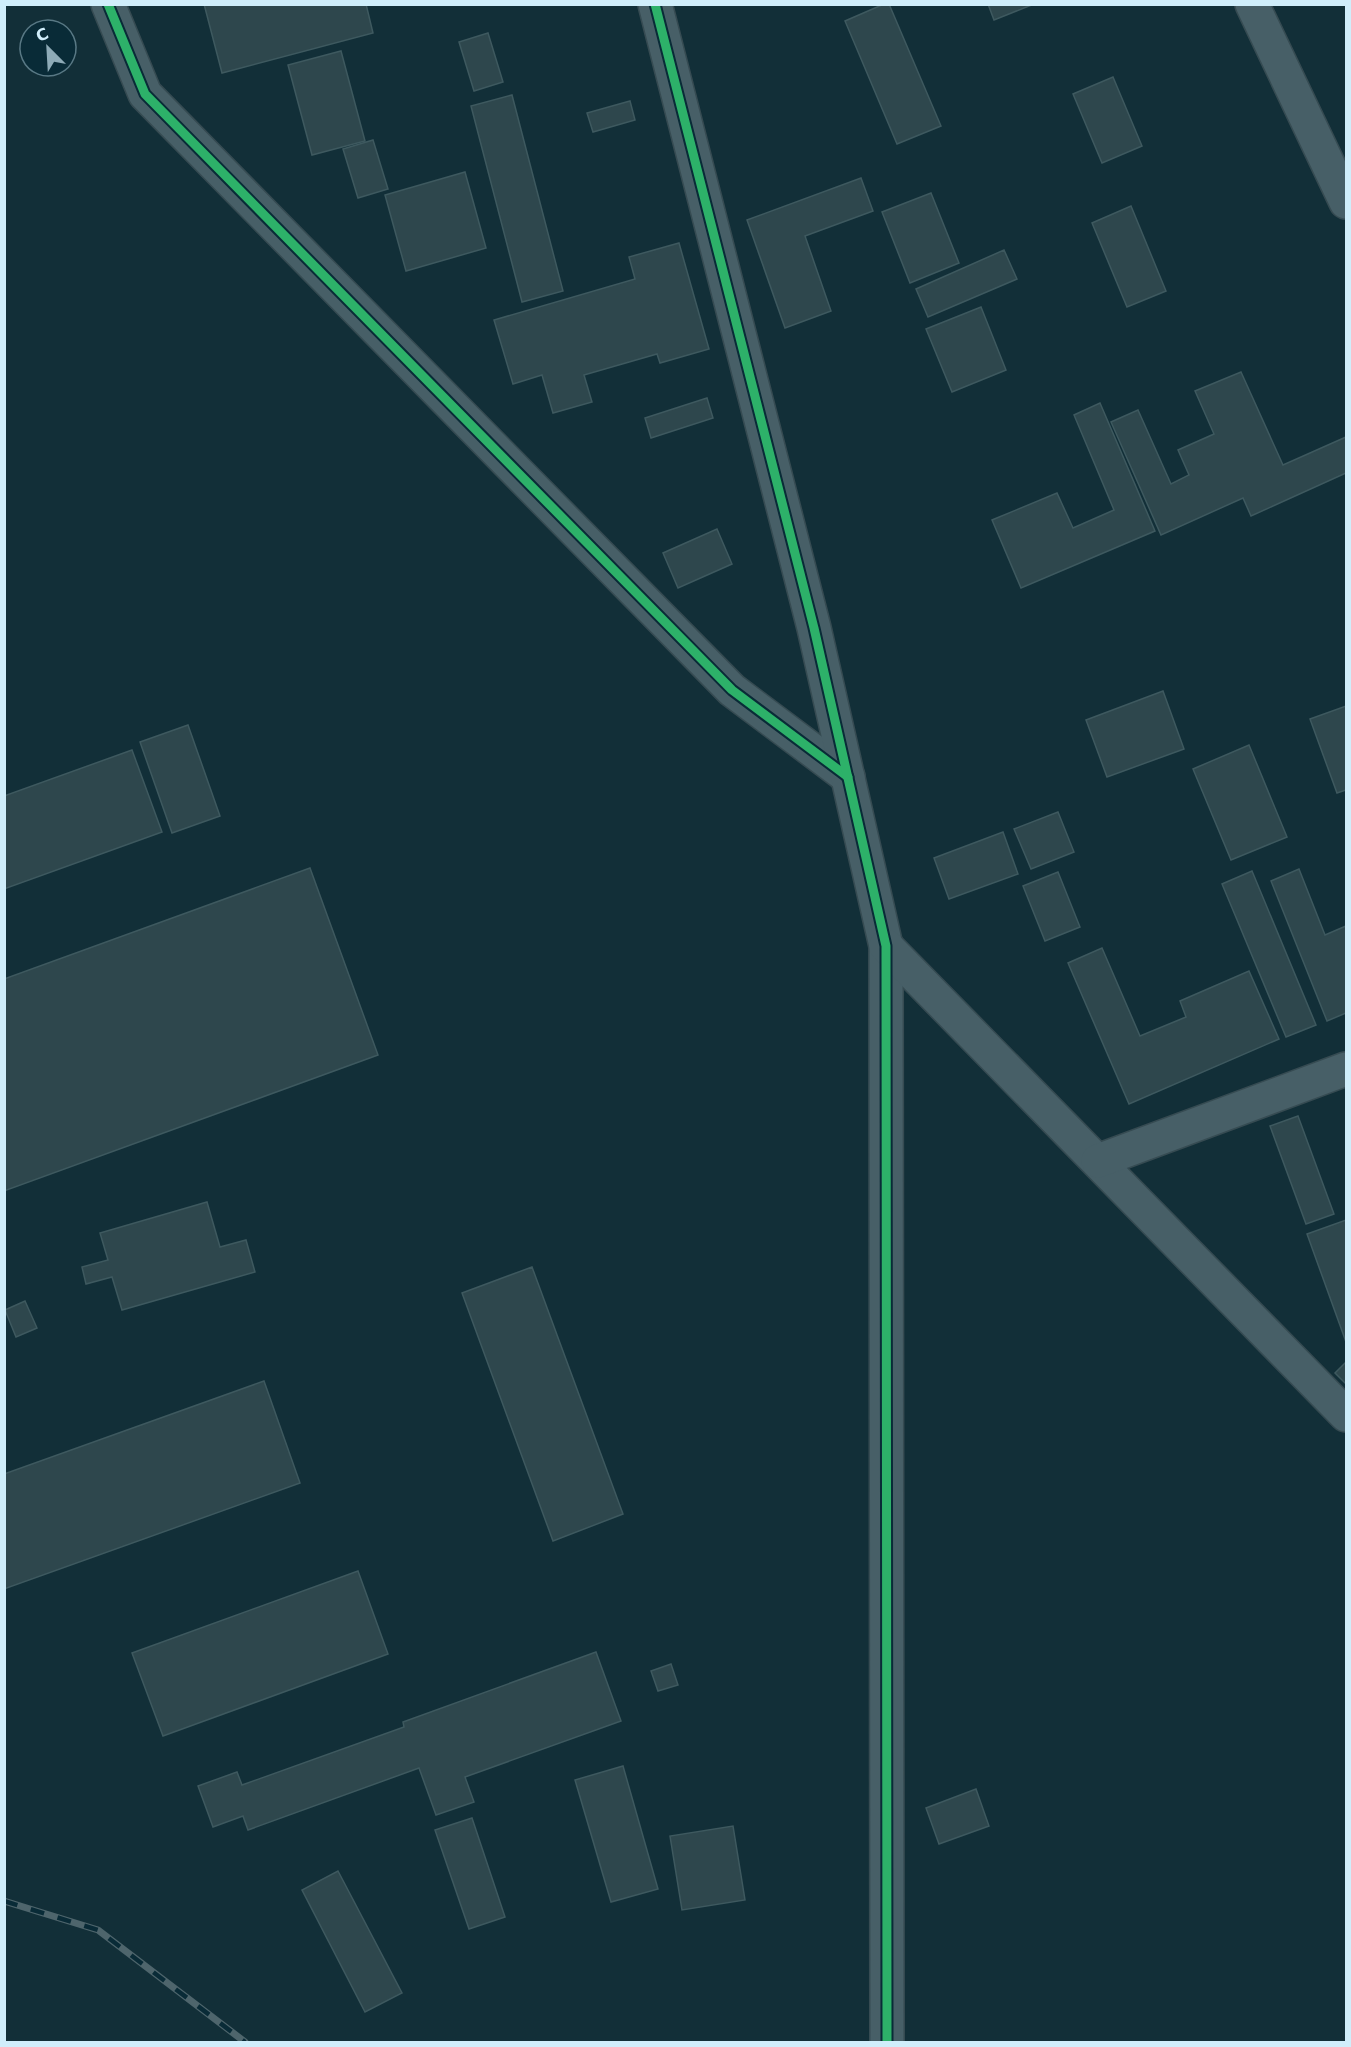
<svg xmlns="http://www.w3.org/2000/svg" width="1351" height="2047" viewBox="0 0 1351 2047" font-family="'DejaVu Sans',sans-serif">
  <rect width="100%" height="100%" fill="#122f38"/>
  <g fill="#2e474d" stroke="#3e595f" stroke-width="1.5">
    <polygon points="204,4 366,4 373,33 222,73"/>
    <polygon points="884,4 889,4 941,126 897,144 845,21"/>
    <polygon points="988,4 1034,4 994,20"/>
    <polygon points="488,33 503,82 474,91 459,42"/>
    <polygon points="341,51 365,141 312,155 288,65"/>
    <polygon points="1113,77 1142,146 1102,163 1073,94"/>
    <polygon points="512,95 563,291 522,302 471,106"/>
    <polygon points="630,101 635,120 593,132 587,113"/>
    <polygon points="373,140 388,189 358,198 343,149"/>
    <polygon points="465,172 486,248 406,271 385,195"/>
    <polygon points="861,178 873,211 805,236 831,311 785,328 747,220"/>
    <polygon points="931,193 959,263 910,283 882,212"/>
    <polygon points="1131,206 1166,291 1127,307 1092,223"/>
    <polygon points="679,243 709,349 660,363 657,354 584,375 592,402 553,413 542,375 513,384 494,320 635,279 629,257"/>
    <polygon points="1004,250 1017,279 928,317 916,289"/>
    <polygon points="981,307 1006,370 952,392 926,329"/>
    <polygon points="1241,372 1283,465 1346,437 1346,473 1251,516 1243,498 1161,535 1111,422 1138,410 1171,484 1189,475 1178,450 1214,434 1195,391"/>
    <polygon points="707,398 713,418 651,438 645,418"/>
    <polygon points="1100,403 1155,531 1021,588 992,520 1057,493 1073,528 1114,510 1074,415"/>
    <polygon points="717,529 732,564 678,588 663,553"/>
    <polygon points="1163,691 1184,749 1107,777 1086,720"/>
    <polygon points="1346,706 1346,790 1337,793 1310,719"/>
    <polygon points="188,725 220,816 172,833 140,742"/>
    <polygon points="1249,745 1287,837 1231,860 1193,769"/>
    <polygon points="132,750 162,832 4,889 4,796"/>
    <polygon points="1058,812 1074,852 1031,869 1014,829"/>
    <polygon points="1003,832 1018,874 949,899 934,858"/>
    <polygon points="310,868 378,1055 4,1191 4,979"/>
    <polygon points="1299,869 1325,935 1346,926 1346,1013 1327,1021 1271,881"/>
    <polygon points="1252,871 1316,1025 1286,1037 1222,884"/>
    <polygon points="1058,872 1080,927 1045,941 1023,886"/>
    <polygon points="1102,948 1140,1036 1186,1017 1180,1001 1249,971 1279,1039 1129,1104 1068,963"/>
    <polygon points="1298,1116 1334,1214 1306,1224 1270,1126"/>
    <polygon points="207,1202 220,1247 246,1240 255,1272 122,1310 112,1277 86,1284 82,1267 108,1260 100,1233"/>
    <polygon points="1346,1220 1346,1342 1307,1234"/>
    <polygon points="532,1267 623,1514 553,1541 462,1293"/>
    <polygon points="25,1301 37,1328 16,1337 5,1310"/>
    <polygon points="1346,1362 1346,1384 1335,1373"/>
    <polygon points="264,1381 300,1483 4,1589 4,1474"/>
    <polygon points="358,1571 388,1654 163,1736 132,1653"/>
    <polygon points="596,1652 621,1721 465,1777 474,1802 436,1815 419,1768 248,1830 243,1816 213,1827 198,1786 237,1772 242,1785 404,1727 403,1722"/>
    <polygon points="671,1664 678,1685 658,1691 651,1671"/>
    <polygon points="623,1766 658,1889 611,1902 575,1780"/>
    <polygon points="976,1789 989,1826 939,1844 926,1808"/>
    <polygon points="472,1818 505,1917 469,1929 435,1830"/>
    <polygon points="733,1826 745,1900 682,1910 670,1836"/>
    <polygon points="338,1871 402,1993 365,2012 302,1890"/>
  </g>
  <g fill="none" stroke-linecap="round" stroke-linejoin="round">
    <defs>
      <g id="minor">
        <polyline points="108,4 145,94 732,690 848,777"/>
        <polyline points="655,4 814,628 886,946 887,2042"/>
        <polyline points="1252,4 1346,202"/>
        <polyline points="886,946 1346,1415"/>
        <polyline points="1098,1161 1346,1069"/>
      </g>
    </defs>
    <use href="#minor" stroke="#364b52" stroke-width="36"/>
    <use href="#minor" stroke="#475f67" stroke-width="33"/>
    <defs>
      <polyline id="rail" points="4,1901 98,1930 245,2042"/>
    </defs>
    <use href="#rail" stroke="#4e656c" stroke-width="7"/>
    <use href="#rail" stroke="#092b37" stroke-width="4.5" stroke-dasharray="14" stroke-linecap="butt"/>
    <defs>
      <g id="cycleway">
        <polyline points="108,4 145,94 732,690 848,777"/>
        <polyline points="655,4 814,628 886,946 887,2042"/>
      </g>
    </defs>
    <use href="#cycleway" stroke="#092b37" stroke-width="13"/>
    <use href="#cycleway" stroke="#2db169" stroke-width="9"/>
  </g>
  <rect width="1351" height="2047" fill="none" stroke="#d0eefb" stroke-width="12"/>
  <g transform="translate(48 48) rotate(336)"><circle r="28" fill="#092b37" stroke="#597985" stroke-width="1.5"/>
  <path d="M0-4.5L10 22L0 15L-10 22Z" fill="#8eabb7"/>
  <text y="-9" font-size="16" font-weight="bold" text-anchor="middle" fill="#d0eefb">С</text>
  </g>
</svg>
